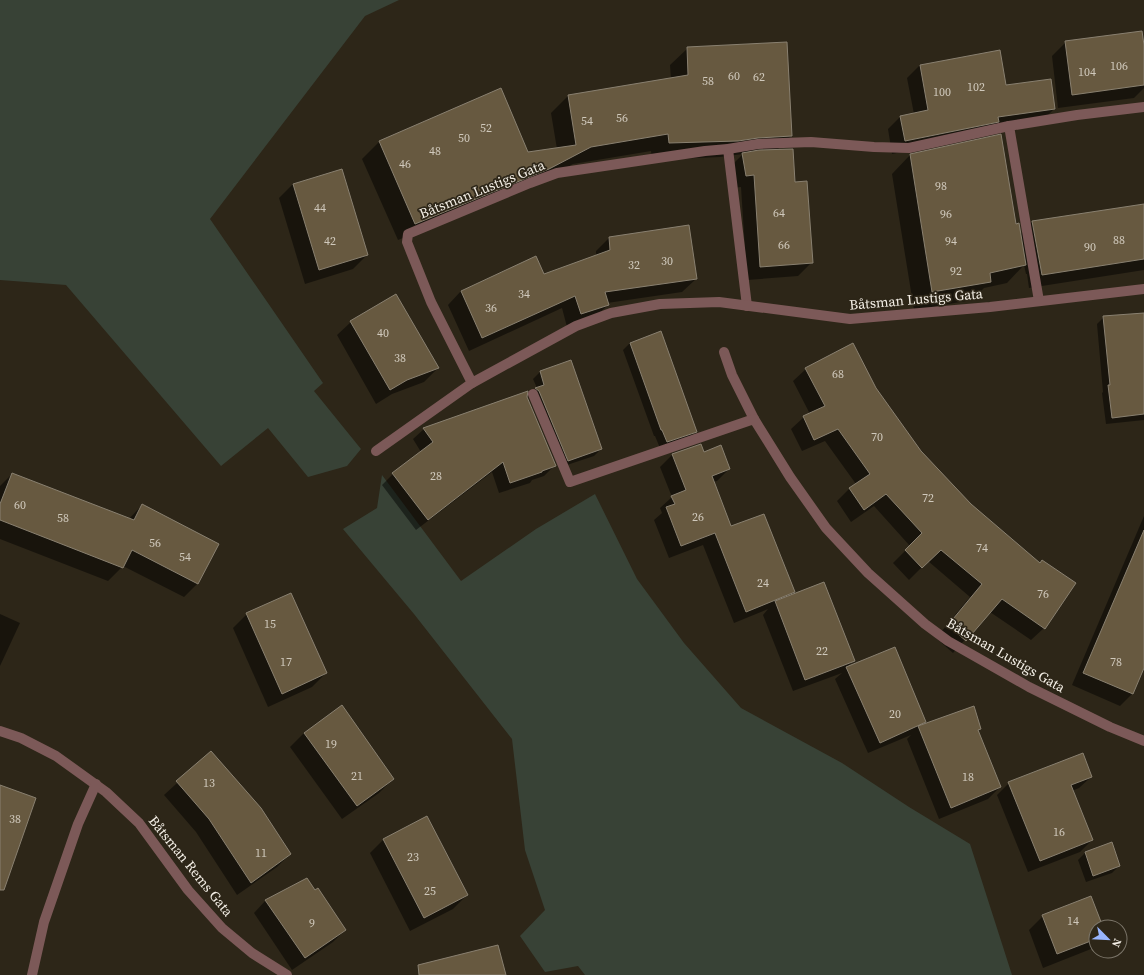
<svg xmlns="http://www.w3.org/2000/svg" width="1144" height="975" viewBox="0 0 1144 975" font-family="'Source Serif 4',serif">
  <rect width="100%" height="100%" fill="#2d2618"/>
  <g fill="#384236">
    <polygon points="0,0 399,0 365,16 210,219 323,383 314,391 361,449 347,466 308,477 268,428 221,466 66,285 0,280"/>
    <polygon points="382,475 461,581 536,529 595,494 637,579 684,643 741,708 842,763 909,807 970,844 1012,975 585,975 578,966 545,972 520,936 545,910 525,850 512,739 414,614 343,529 377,508"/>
  </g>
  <g fill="#0007">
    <polygon points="1066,42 1144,52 1144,88 1134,98 1058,108 1052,56"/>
    <polygon points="688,48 791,136 776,151 794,183 812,262 798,276 747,280 741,187 733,188 730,167 743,154 720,157 652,160 651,151 573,164 531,186 398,240 362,159 379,142 527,153 557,149 551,113 568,96 671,79 670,65"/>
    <polygon points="999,51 1005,86 1054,109 1041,122 892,154 888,129 900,117 914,114 907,78 920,65"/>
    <polygon points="910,155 1015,225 1020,235 1032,222 1144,219 1144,270 1029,288 1027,274 1026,274 1024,265 1007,283 984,288 972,300 914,310 892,174"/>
    <polygon points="293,184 367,255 353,269 305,284 279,198"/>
    <polygon points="688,226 696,279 682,292 607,303 608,305 594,318 567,327 562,308 469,351 448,305 461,291 543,275 596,256 596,251 609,238"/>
    <polygon points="1144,314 1144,420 1106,424 1102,393 1103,392 1097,324 1104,317"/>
    <polygon points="351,322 438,368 424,382 392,394 376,404 337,335"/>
    <polygon points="630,343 696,431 689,438 660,448 655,436 654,436 623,350"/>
    <polygon points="570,361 601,449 594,456 561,467 529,395 537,388 533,379 540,372"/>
    <polygon points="806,369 875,389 1044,628 1031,640 990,612 953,653 936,638 970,597 928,561 909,580 893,563 910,546 874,506 851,522 837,501 849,489 856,484 825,441 802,451 791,429 804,417 810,414 793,381"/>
    <polygon points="526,397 555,465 544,476 532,480 530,483 499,493 492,472 416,530 382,485 393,474 421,452 413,439 424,429"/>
    <polygon points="701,445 704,453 729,469 717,481 713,482 730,528 794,592 789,597 853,661 846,668 925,722 921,726 980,729 978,731 1000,787 988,799 939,819 907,739 911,735 868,753 835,679 842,673 793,691 763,615 768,609 734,623 703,545 669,558 654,520 662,513 660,508 672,497 660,467 672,455"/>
    <polygon points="12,474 129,519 142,505 198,583 184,597 123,566 108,581 0,539 0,486"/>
    <polygon points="1144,516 1144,665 1132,694 1120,706 1072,685"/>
    <polygon points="0,614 20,623 0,666"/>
    <polygon points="247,614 326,673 312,687 268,707 233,628"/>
    <polygon points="304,733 393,779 379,793 342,819 290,747"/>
    <polygon points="211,752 290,854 277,867 237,895 196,832 164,795"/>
    <polygon points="1091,777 1079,788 1072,791 1092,840 1080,852 1028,872 997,795 1009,783"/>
    <polygon points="384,839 467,895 453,909 410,931 370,853"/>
    <polygon points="1085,853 1119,866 1112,873 1086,882 1078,860"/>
    <polygon points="266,900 345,930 333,942 292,970 254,913"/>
    <polygon points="1043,916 1102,927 1096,927 1096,944 1091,949 1043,968 1029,930"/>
  </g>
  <g fill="#675940" stroke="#898070">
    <polygon points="1142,31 1144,45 1144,85 1072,95 1065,41"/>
    <polygon points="787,42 792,136 758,138 738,141 669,143 668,134 591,147 549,169 415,224 379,141 501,88 528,152 576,145 568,95 688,75 687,47"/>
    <polygon points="1000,50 1006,85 1051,79 1055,109 998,117 999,122 905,141 900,116 928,110 920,65"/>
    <polygon points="1001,134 1016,224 1019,223 1026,265 990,273 991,282 932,292 910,154"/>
    <polygon points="793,149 795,182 807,181 813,263 760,267 754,175 746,176 742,153 759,150"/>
    <polygon points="342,169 368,255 319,270 293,184"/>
    <polygon points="1144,204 1144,259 1042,275 1032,221"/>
    <polygon points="689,225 697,279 605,292 609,305 581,314 575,296 482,338 461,291 536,256 544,274 610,250 609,237"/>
    <polygon points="396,294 439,368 407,380 390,390 350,321"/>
    <polygon points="1144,313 1144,414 1112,418 1108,385 1110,385 1103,316"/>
    <polygon points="661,331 697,432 667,442 662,430 661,430 630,343"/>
    <polygon points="853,343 876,388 921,451 971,504 1040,563 1042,560 1076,583 1045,629 1002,599 966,641 948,625 982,584 941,550 922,568 905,550 922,533 886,494 864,510 849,488 870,474 838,429 814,440 803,416 825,406 805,368"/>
    <polygon points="571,360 602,449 568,461 539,391 535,388 544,385 540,371"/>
    <polygon points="528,391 527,397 556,466 542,471 542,472 510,483 503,462 428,520 392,473 433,442 423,428"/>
    <polygon points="701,444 704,452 721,445 730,469 712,476 731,526 764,514 795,592 746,612 715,533 681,546 666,507 675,504 671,496 686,490 672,454"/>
    <polygon points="12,473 134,520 142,504 219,544 198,584 132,550 123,568 0,520 0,504"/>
    <polygon points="1144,530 1144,668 1133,694 1083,673"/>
    <polygon points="824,582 855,661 805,680 775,601"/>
    <polygon points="291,593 327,673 282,694 246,613"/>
    <polygon points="895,647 926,722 880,743 846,667"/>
    <polygon points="342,705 394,779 357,806 304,733"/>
    <polygon points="974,706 981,729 978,730 1001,787 951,808 918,726"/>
    <polygon points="211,751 261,808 291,854 251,883 209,819 176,781"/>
    <polygon points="1083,753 1092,777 1071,785 1093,840 1040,861 1008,782"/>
    <polygon points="0,785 36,798 4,890 0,890"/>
    <polygon points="427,816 468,895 424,918 383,839"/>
    <polygon points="1112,842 1120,866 1093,876 1085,852"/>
    <polygon points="307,878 315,890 318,888 346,930 305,958 265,900"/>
    <polygon points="1091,896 1103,927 1096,927 1096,939 1057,954 1042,915"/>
    <polygon points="498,945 506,975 419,975 418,965"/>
  </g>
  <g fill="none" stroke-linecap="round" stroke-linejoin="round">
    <g stroke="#7c5958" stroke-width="10">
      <polyline points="1009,126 1039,301"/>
      <polyline points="728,149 747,306"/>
      <polyline points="472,383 431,302 407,242 408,234 530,183 557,173 705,151 728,149 758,144 811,142 874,147 909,148 1009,126 1077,115 1144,107"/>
      <polyline points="376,451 472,383 576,326 611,313 660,304 719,302 850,319 990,307 1144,289"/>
    </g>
    <g stroke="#7c5958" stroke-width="10">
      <polyline points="724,352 732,375 754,419"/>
      <polyline points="533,394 570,482 754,419 790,477 826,528 868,573 925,624 948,641 1029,687 1110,727 1144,741"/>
      <polyline points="0,731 21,738 56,756 106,792 139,823 188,890 222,928 252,953 287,975"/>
      <polyline points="32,975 44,922 78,824 96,784"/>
    </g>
  </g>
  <g text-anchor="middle" stroke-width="3.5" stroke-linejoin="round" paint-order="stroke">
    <g font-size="12" fill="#d0c9bc">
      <text x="1119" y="70">106</text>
      <text x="1087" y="76">104</text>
      <text x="734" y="80">60</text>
      <text x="759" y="81">62</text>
      <text x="708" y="85">58</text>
      <text x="976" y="91">102</text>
      <text x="942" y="96">100</text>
      <text x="622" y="122">56</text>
      <text x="587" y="125">54</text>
      <text x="486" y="132">52</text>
      <text x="464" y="142">50</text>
      <text x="435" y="155">48</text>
      <text x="405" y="168">46</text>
      <text x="941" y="190">98</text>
      <text x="320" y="212">44</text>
      <text x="779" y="217">64</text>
      <text x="946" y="218">96</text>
      <text x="1119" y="244">88</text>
      <text x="330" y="245">42</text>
      <text x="951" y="245">94</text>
      <text x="784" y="249">66</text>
      <text x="1090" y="251">90</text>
      <text x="667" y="265">30</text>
      <text x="634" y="269">32</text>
      <text x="956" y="275">92</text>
      <text x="524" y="298">34</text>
      <text x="491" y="312">36</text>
      <text x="383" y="337">40</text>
      <text x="400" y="362">38</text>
      <text x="838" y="378">68</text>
      <text x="877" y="441">70</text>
      <text x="436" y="480">28</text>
      <text x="928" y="502">72</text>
      <text x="20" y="509">60</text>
      <text x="698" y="521">26</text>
      <text x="63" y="522">58</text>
      <text x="155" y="547">56</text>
      <text x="982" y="552">74</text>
      <text x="185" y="561">54</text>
      <text x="763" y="587">24</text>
      <text x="1043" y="598">76</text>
      <text x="270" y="628">15</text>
      <text x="822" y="655">22</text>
      <text x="286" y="666">17</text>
      <text x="1116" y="666">78</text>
      <text x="895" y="718">20</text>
      <text x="331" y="748">19</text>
      <text x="357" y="780">21</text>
      <text x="968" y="781">18</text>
      <text x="209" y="787">13</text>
      <text x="15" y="823">38</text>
      <text x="1059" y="836">16</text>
      <text x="261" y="857">11</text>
      <text x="413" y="861">23</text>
      <text x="430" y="895">25</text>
      <text x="1073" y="925">14</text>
      <text x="312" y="927">9</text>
    </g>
    <g font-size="14" fill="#f3eee5" stroke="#2d2618">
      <text transform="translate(482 189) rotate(-22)" y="5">Båtsman Lustigs Gata</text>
      <text transform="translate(916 299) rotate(-5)" y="5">Båtsman Lustigs Gata</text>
      <text transform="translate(1006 655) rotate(30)" y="5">Båtsman Lustigs Gata</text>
      <text transform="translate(191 866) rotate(51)" y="5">Båtsman Rems Gata</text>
    </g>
  </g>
  <g transform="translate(1108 939) rotate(114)"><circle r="19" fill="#2d2618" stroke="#7c766a"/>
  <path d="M0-3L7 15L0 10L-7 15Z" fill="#98b5fd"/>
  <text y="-6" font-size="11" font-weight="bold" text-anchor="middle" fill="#f3eee5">N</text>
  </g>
</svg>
